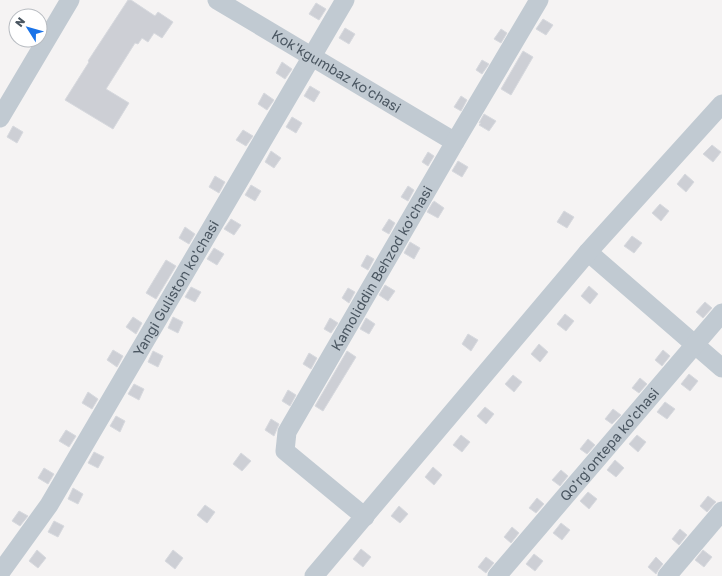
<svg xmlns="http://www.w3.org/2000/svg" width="722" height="576" viewBox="0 0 722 576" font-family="'Golos Text',sans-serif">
  <rect width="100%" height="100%" fill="#f5f3f3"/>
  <g fill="#cdcfd5" stroke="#d7d9de">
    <polygon points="128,0 131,0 155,16 158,12 173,22 162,38 154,33 148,42 142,38 138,44 135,43 106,89 129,103 113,129 65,100 89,62 88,61"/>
    <polygon points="316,3 326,9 319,20 309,14"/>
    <polygon points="543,19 553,25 546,35 536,29"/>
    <polygon points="345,28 355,34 349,44 339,38"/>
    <polygon points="501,29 507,33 501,43 494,39"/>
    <polygon points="523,51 533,57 511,95 501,89"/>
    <polygon points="482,60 489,64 482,74 476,70"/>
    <polygon points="282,62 292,69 285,79 276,73"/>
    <polygon points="310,86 320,92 314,102 304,96"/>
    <polygon points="264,93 274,100 267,110 258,104"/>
    <polygon points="461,96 467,100 461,111 454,107"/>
    <polygon points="484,114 496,121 489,131 479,125 481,123 479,123"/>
    <polygon points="292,117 302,123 296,133 286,127"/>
    <polygon points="13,126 23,132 17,143 7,137"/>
    <polygon points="243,130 253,136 246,146 236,140"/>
    <polygon points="712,145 721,152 713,162 703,154"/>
    <polygon points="271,151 281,158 274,168 265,162"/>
    <polygon points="428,152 434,156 428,166 422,162"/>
    <polygon points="458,161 468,167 462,177 452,171"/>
    <polygon points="685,174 694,182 686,192 677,184"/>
    <polygon points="215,176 225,182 219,193 209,187"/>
    <polygon points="251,185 261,191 255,201 245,195"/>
    <polygon points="408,186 414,190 408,201 401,197"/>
    <polygon points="434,201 444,208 438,218 427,212 433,202 434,202"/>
    <polygon points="660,204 669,211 661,221 652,213"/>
    <polygon points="564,211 574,217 567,228 557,222"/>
    <polygon points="231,219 241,225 234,235 224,229"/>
    <polygon points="389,219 395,223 389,234 382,230"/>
    <polygon points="185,227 195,234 189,244 179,238"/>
    <polygon points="632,236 642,243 634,253 624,246"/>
    <polygon points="410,242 420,248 414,259 404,253"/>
    <polygon points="214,248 224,254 217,265 207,259"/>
    <polygon points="367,255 374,259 368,270 361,266"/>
    <polygon points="166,260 176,266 156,299 146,293"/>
    <polygon points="385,285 395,291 388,301 379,295"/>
    <polygon points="589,286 598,294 590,304 581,296"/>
    <polygon points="191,287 201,292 195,302 185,297"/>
    <polygon points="348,288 355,292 349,303 342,298"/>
    <polygon points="705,302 712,308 703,318 696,312"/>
    <polygon points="565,314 574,321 566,331 557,324"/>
    <polygon points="133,317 142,323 136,334 126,327"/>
    <polygon points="173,317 183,322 178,333 168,328"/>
    <polygon points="330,318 338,323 331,333 324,329"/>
    <polygon points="366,318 375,324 369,334 360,329"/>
    <polygon points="468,334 478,340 471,351 462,344"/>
    <polygon points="539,344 548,352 540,362 531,354"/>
    <polygon points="113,350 123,356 117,367 107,360"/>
    <polygon points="663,350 670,356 662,366 655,360"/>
    <polygon points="153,351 163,356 158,367 148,362"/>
    <polygon points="347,351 356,357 323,411 315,406"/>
    <polygon points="309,353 317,358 311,369 303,364"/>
    <polygon points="689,374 698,381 690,391 681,384"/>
    <polygon points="513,375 522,382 514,392 505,384"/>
    <polygon points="640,378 647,384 639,393 632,388"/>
    <polygon points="134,384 144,389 139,400 128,394"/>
    <polygon points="288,390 296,395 290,406 282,401"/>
    <polygon points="88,392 98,399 92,409 82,403"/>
    <polygon points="665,402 675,409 667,419 657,412"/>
    <polygon points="485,407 494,414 486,424 477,416"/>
    <polygon points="613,409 621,415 612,424 605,419"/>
    <polygon points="116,416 125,421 120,432 110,426"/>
    <polygon points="271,419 279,424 274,436 265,430"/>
    <polygon points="66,430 76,436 69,447 59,441"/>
    <polygon points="461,435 470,442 462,452 453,445"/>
    <polygon points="637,435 646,442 638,452 629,444"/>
    <polygon points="588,439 595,445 587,454 580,449"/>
    <polygon points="94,452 104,457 98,468 88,463"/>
    <polygon points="241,453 251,461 242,471 233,464"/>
    <polygon points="615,460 624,468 616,477 607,470"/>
    <polygon points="433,467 442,475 434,485 425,477"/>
    <polygon points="44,468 54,474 48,484 38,478"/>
    <polygon points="561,470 568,476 560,486 552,480"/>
    <polygon points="73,488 83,494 78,504 68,499"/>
    <polygon points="588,492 597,499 589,509 580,501"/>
    <polygon points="708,496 716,502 707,512 700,506"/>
    <polygon points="537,498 544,504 536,513 529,508"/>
    <polygon points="205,505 215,512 207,523 197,515"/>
    <polygon points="399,506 408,514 400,523 391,516"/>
    <polygon points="19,511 28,516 20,526 12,521"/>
    <polygon points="54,521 64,526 58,537 48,532"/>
    <polygon points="561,523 570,530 562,540 553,533"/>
    <polygon points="512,527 519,533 511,543 504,537"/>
    <polygon points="680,529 687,535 679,545 672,539"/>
    <polygon points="361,549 371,557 363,567 353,559"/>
    <polygon points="37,550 46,558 38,568 29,561"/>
    <polygon points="173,550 183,558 175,569 165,561"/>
    <polygon points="703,550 712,557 704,567 695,560"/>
    <polygon points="534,554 543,561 535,571 526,564"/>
    <polygon points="486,557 494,563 489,569 486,573 478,567"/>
    <polygon points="656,557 663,564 659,569 656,574 648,567"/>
  </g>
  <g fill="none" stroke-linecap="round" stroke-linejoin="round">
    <g stroke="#c1cad2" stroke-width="19">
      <path id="s1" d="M217,0L455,142"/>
      <polyline points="0,118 70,0"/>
      <polyline points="588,252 722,368"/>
      <path id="s2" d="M365,517L285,451L287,432L455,142L539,0"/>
      <path id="s3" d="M0,573L49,505L345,0"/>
      <polyline points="314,576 588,252 722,104"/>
      <path id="s4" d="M497,576L722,313"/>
      <polyline points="667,576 722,511"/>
    </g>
  </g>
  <g text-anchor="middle" stroke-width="3" stroke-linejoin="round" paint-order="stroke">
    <g font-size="14" fill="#4a5661" stroke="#fff">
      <text dy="5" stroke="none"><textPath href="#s1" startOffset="139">Kok'kgumbaz ko'chasi</textPath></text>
      <text dy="5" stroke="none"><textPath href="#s2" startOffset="312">Kamoliddin Behzod ko'chasi</textPath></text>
      <text dy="5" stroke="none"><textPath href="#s3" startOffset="335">Yangi Guliston ko'chasi</textPath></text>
      <text dy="5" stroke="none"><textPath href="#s4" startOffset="173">Qo'rg'ontepa ko'chasi</textPath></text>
    </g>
  </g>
  <g transform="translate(28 28) rotate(307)"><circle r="19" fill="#ffffff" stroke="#b7bbc0"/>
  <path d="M0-3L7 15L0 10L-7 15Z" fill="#1a73e8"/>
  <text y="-6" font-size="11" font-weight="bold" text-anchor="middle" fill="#4a5661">N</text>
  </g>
</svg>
